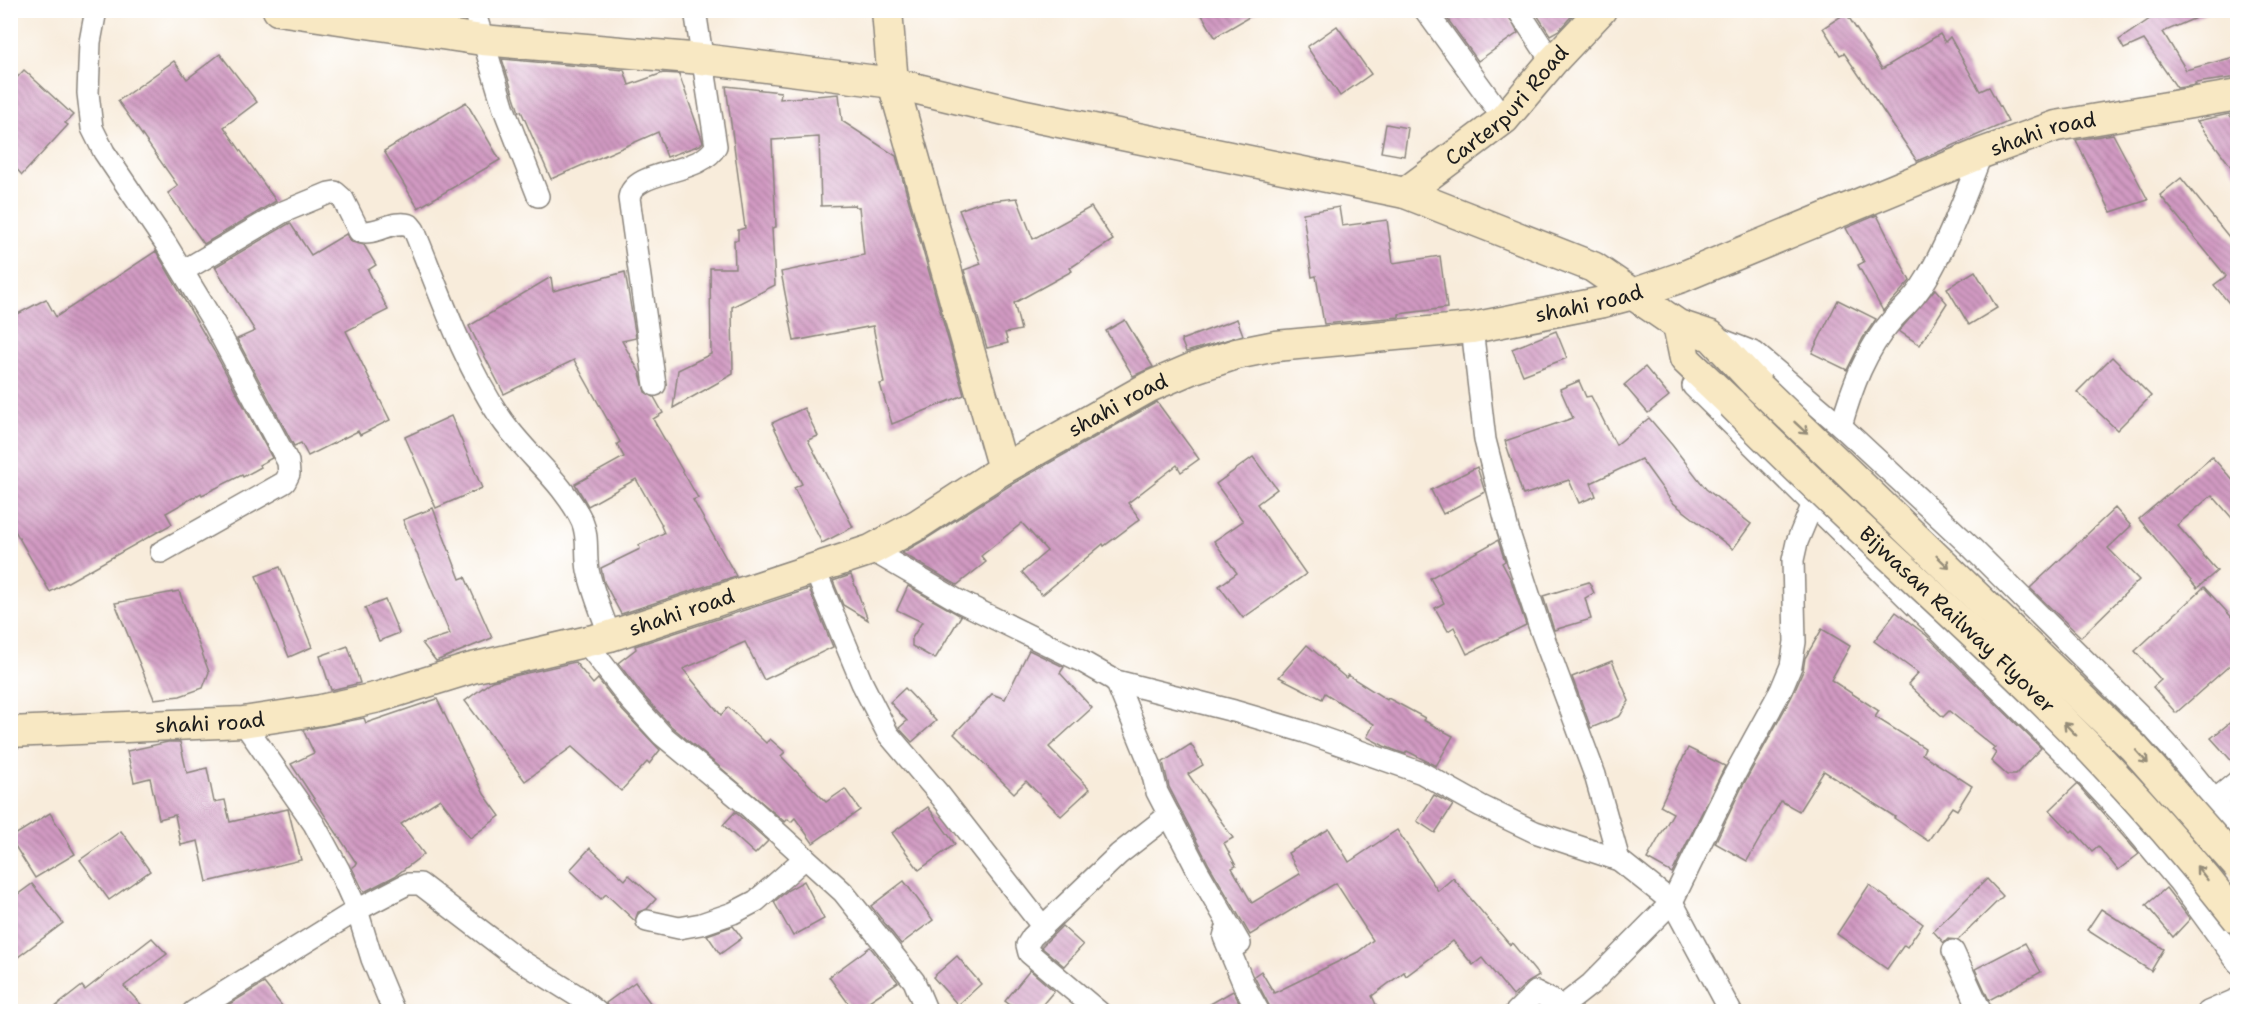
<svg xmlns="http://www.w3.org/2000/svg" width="2248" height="1022" viewBox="0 0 2248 1022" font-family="'Shantell Sans',sans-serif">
  <defs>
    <pattern id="building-back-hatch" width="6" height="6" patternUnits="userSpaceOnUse" patternTransform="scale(1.5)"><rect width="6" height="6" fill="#d19ac2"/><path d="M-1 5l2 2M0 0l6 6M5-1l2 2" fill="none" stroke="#a97d9d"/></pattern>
  </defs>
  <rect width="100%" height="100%" fill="#fff"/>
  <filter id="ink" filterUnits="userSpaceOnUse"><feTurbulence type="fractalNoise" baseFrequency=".0167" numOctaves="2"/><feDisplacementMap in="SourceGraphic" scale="12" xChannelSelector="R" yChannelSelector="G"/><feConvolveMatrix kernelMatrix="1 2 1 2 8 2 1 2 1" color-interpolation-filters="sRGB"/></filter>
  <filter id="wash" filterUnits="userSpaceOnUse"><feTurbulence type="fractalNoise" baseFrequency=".008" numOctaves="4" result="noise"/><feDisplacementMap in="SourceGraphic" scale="24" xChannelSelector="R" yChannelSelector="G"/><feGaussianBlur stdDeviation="1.35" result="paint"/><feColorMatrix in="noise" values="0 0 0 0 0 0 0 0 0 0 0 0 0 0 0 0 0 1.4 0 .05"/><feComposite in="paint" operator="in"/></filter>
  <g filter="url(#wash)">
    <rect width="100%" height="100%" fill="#f8ecdb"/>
    <g id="blocks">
      <g fill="url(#building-back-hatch)">
        <polygon points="1199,10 1261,10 1215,37"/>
        <polygon points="1441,10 1505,10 1518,33 1478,61"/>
        <polygon points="1534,10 1577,10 1559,30 1550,35"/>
        <polygon points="2163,10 2214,10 2163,32 2186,70 2238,56 2238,77 2195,83 2196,85 2177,88 2144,40 2124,49 2119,40"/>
        <polygon points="1846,13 1882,69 1940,34 1945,42 1950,37 1980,91 1989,87 2008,122 1917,161 1844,53 1840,55 1823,28"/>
        <polygon points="1337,26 1371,74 1340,96 1307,47"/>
        <polygon points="220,54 257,102 224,127 276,201 204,244 168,193 178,186 118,101 174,61 187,79"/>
        <polygon points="502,59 624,70 629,85 663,73 679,74 703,142 700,145 667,157 658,132 551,179 521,111 519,112"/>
        <polygon points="24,70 73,115 65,123 68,125 22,175 10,162 10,85"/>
        <polygon points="726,86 781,92 780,99 839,94 842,121 896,156 964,395 892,424 880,384 884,383 873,326 794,341 781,272 864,255 859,207 856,207 855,205 821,206 819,137 772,140 776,227 772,228 775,285 732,307 733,374 673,408 678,370 711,354 710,268 735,268 734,240 738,240 738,230 745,228"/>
        <polygon points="466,102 500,160 418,208 384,151"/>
        <polygon points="2229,114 2238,125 2238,176 2197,121"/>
        <polygon points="1386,124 1408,128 1404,156 1381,152"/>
        <polygon points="2113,134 2148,200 2111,212 2076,140"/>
        <polygon points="2181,178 2238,248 2238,314 2214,285 2226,276 2160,195"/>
        <polygon points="1017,198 1033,239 1091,207 1113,240 1070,268 1072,271 1014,303 1021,330 1005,333 1008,343 987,348 964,270 981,264 959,210 981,202"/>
        <polygon points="1339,207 1342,226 1387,220 1393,263 1440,256 1447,308 1399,314 1399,317 1324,324 1316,276 1312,277 1303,213"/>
        <polygon points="1877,215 1910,281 1883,311 1858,265 1864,262 1846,228"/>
        <polygon points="290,223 311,255 346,234 352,242 364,245 376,265 368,270 388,310 346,331 390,420 360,435 358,431 308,456 301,443 294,446 237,339 255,331 215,267"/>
        <polygon points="156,251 214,351 272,458 259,465 261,467 243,477 242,475 202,495 201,493 166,513 172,524 50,592 10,522 10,318 46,299 56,317"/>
        <polygon points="1975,271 1997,308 1969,325 1947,288"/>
        <polygon points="625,272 636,338 622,341 640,373 645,392 654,397 663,413 653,419 698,498 693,500 736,576 621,614 604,582 601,568 640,549 639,545 664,533 661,526 662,525 636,479 588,506 575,484 624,457 617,444 620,442 574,360 504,394 469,326 551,277 553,291"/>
        <polygon points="1935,289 1947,303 1920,345 1899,331"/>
        <polygon points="1838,300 1876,319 1863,338 1847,370 1812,353"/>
        <polygon points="1237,319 1243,335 1186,352 1181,340"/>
        <polygon points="1125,320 1153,367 1133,376 1106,331"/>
        <polygon points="1556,331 1567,358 1523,375 1512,349"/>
        <polygon points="2112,357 2151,396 2117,430 2077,392"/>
        <polygon points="1645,367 1669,396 1648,413 1624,385"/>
        <polygon points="1579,381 1586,397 1591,396 1616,445 1649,418 1672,445 1706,489 1751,524 1733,549 1672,502 1641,459 1591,483 1596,496 1579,503 1569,480 1523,495 1505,441 1573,418 1560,389"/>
        <polygon points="1157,402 1199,459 1181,472 1177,465 1128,503 1140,519 1104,546 1103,544 1042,595 1022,572 1047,551 1022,523 981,556 986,562 957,585 902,553 926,539 1012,484"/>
        <polygon points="804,408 818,436 808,440 853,527 822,543 794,488 802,484 772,423"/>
        <polygon points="451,416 482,488 436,508 405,437"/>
        <polygon points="1253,457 1277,489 1257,504 1306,574 1243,618 1219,586 1237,573 1214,541 1243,521 1216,484"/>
        <polygon points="2212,457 2238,486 2238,525 2212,495 2177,525 2217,571 2197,588 2139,519"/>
        <polygon points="1477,467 1485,492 1443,514 1431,490"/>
        <polygon points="433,508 460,579 465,577 492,638 436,661 422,643 450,634 403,520"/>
        <polygon points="2115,508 2131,526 2108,548 2139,580 2081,637 2030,588"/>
        <polygon points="1498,540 1505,561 1502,563 1511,580 1526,625 1467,654 1454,627 1448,631 1435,608 1444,603 1430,578"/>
        <polygon points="280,567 312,647 289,657 256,576"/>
        <polygon points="851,575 868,620 843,605 833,581"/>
        <polygon points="1589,582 1594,593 1585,598 1591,619 1554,630 1543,596"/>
        <polygon points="908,586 961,616 935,659 912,646 912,638 922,622 897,610"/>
        <polygon points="2204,587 2238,624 2238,658 2176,713 2153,687 2161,680 2135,651"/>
        <polygon points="809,589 833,647 764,680 745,642 683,669 721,715 728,707 766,743 770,739 785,752 781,756 826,802 845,789 860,810 813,843 795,818 791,822 788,819 785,822 671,726 641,693 618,663 636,649 635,646"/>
        <polygon points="179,591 209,672 203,688 180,696 154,699 115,603"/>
        <polygon points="385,600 399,633 379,641 365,608"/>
        <polygon points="1896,612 1926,635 2041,748 2015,775 2007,775 1991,761 1996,753 1992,750 1995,748 1949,711 1943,717 1908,684 1918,673 1874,641"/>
        <polygon points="1822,629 1850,646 1831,680 1879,711 1875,717 1925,748 1922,754 1972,786 1957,810 1952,807 1928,841 1894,818 1895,817 1824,771 1799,811 1781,801 1747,861 1715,843 1741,789 1792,696 1803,671 1805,658"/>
        <polygon points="1307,645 1346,678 1348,675 1387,700 1388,698 1425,718 1423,720 1453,736 1436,766 1407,751 1405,754 1384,746 1367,737 1374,724 1325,693 1322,699 1279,677"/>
        <polygon points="348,646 360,683 331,690 320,656"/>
        <polygon points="1029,650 1064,667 1060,673 1092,708 1049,747 1090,789 1061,816 1026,781 1014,793 954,734 992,694 1005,699"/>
        <polygon points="1612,661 1629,701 1620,716 1591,728 1572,677"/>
        <polygon points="575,662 593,684 598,679 622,710 660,750 649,764 647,762 621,791 572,747 525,781 465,701 492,681"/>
        <polygon points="905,688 936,721 912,742 899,728 907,721 890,702"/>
        <polygon points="437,699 484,794 500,816 470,838 440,799 401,824 424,854 395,876 364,892 352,868 357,864 291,764 314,753 303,730 364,718 366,723"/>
        <polygon points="2238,716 2238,768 2211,738"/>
        <polygon points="168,742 180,742 187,773 207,768 214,802 225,800 230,822 288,809 301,860 207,882 198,841 181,845 175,815 159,819 150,778 134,782 127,751"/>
        <polygon points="1191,744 1203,765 1188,774 1233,838 1224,843 1236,866 1232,868 1252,903 1300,874 1288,853 1329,829 1349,862 1397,830 1438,891 1453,878 1510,945 1512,943 1539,976 1527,983 1513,996 1482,958 1473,965 1453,941 1406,976 1404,972 1372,996 1379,1011 1272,1011 1254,976 1261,971 1274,993 1358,952 1373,940 1336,883 1250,935 1209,865 1169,787 1163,762"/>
        <polygon points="1688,748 1725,766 1672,873 1647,859 1673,813 1660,806"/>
        <polygon points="2077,784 2139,854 2118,870 2098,846 2092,851 2073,830 2071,832 2050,810"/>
        <polygon points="1434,795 1453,805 1435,833 1417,821"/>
        <polygon points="928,807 955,844 919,870 892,833"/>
        <polygon points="735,812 768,841 755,854 723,825"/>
        <polygon points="50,813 75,854 35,878 10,838"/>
        <polygon points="121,831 150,871 109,900 80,860"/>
        <polygon points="590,848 625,880 629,875 656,899 647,909 638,912 635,921 606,894 601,899 570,870"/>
        <polygon points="1987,879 2003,896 1958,940 1948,939 1944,943 1933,931"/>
        <polygon points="804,881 824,919 793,936 774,902 788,890"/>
        <polygon points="904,881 933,920 901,944 871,906"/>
        <polygon points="32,884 63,923 10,963 10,900"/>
        <polygon points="1869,885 1923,924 1907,947 1904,945 1887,969 1837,934"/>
        <polygon points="2166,888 2190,919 2173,937 2146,905"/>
        <polygon points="2101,909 2164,949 2151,971 2087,930"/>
        <polygon points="733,926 742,938 720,954 707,935"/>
        <polygon points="1062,926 1083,945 1064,966 1041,947"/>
        <polygon points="152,938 167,954 124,986 147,1011 50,1011 82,986 85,990"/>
        <polygon points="2025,943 2041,972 1989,1000 1975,969"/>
        <polygon points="870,947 898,982 854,1011 829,977"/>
        <polygon points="957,956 981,984 958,1005 933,977"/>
        <polygon points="1030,970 1054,991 1037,1011 1018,1011 1005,1001"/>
        <polygon points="635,982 656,1011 609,1011 606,1003"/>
        <polygon points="264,983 286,1011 218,1011"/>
        <polygon points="1233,991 1244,1011 1198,1011"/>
      </g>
    </g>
  </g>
  <g filter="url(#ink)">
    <use href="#blocks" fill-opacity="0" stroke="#8a847c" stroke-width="1.5"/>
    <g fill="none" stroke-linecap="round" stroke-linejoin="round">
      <defs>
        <g id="street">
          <polyline points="96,10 90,42 88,93 92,128 104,152 166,244 214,323 288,462 289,474 285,482 161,552"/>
          <polyline points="474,10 504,109 538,196"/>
          <polyline points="1425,10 1504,119"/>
          <polyline points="1518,10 1552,62"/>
          <path d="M183,271L283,212L329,193L335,192L343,199L359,231C376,236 392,219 410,225L414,230C440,293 462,360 500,417C524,453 563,481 582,521C589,537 585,554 588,570C593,593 602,614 610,636"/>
          <polyline points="1472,328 1485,440 1508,530 1539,625 1595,775 1619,860"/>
          <polyline points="1717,338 1755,353 1841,426 1972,548 2151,726 2180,758 2238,829"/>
          <path d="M655,385L629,198C634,168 701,176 716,146L695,10"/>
          <polyline points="1693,386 2079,768 2122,814 2179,882 2238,963"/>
          <path d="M1841,426C1852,387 1865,351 1892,320C1906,305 1916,297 1927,278C1950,239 1965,195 1982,153"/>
          <polyline points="871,550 957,600 1081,661 1116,681 1234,711 1305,732 1422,773 1481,806 1535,832 1619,860 1672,902 1731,1012"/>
          <polyline points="814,568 862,683 888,734 939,794 1043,927"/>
          <polyline points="585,641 631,701 662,735 747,805 843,892 914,981 927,1012"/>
          <polyline points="1116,681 1150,764 1157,792 1198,871 1240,944"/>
          <polyline points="243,722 314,824 339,870 357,910 372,959 394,1012"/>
          <polyline points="2205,808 2238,781"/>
          <polyline points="647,921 679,928 701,924 733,913 756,901 805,858"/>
          <polyline points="1226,930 1224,937 1244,985 1259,1012"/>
          <polyline points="1953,951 1981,1012"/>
          <polyline points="193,1012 357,910 407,884 420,884 518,959 579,997 597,1012"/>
          <polyline points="1099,1012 1029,953 1027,945 1032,937 1119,854 1169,815"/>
          <polyline points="1516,1012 1536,992 1563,1006 1591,984 1672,902 1730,783 1781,690 1791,666 1795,642 1793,560 1797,542 1812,506"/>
          <polyline points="2208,1012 2238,999"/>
        </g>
        <g id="secondary">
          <polyline points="278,10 482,40 702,59 893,83 1025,115 1405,193 1593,267 1678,325 1711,336 1759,387"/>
          <polyline points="887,10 893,83 1003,469"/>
          <path id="s1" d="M1405,193L1504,119L1552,62L1601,10"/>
          <polyline points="1678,325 1685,359 1732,404"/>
          <path id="s2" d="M10,732L243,722L321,710L379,697L472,668L610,636L871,550L917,525L1003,469L1149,387L1191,369L1236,354L1276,346L1472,328L1603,302L1633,294L1682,277L1982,153L2056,126L2238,95"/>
        </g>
      </defs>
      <use href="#street" stroke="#8a847c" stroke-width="24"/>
      <use href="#secondary" stroke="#8a847c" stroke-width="33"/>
      <use href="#street" stroke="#fff" stroke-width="21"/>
      <use href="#secondary" stroke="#f8e8c3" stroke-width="30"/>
      <defs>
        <g id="secondary-bridge">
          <polyline points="1759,387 2134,748 2238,866"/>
          <path id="s3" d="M1732,404C1833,507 1942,601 2044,702C2113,770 2178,842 2238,919"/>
        </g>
      </defs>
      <use href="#secondary-bridge" stroke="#8a847c" stroke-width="33" stroke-linecap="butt"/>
      <use href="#secondary-bridge" stroke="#f8e8c3" stroke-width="30"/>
    </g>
    <defs><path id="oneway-shaft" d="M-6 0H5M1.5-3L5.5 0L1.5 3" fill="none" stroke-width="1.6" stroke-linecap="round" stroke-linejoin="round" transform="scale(1.5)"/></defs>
    <g stroke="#958c78">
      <use href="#oneway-shaft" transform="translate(1801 428) rotate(43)"/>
      <use href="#oneway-shaft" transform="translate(1943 562) rotate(44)"/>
      <use href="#oneway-shaft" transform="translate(2070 729) rotate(-134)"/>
      <use href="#oneway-shaft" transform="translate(2142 757) rotate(48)"/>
      <use href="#oneway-shaft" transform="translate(2202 873) rotate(-128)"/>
    </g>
  </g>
  <g text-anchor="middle" stroke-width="6" stroke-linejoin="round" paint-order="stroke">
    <g font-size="21" fill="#1c1c1c" stroke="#fff">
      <text dy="7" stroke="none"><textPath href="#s1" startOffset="135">Carterpuri Road</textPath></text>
      <text dy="7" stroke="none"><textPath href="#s2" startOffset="2144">shahi road</textPath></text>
      <text dy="7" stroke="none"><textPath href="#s2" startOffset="1658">shahi road</textPath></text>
      <text dy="7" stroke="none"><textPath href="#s2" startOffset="1172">shahi road</textPath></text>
      <text dy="7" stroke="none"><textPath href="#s2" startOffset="686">shahi road</textPath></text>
      <text dy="7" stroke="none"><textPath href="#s3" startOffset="312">Bijwasan Railway Flyover</textPath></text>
      <text dy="7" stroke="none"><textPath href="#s2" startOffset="200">shahi road</textPath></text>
    </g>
  </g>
  <rect width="2248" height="1022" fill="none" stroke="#fff" stroke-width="36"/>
</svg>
